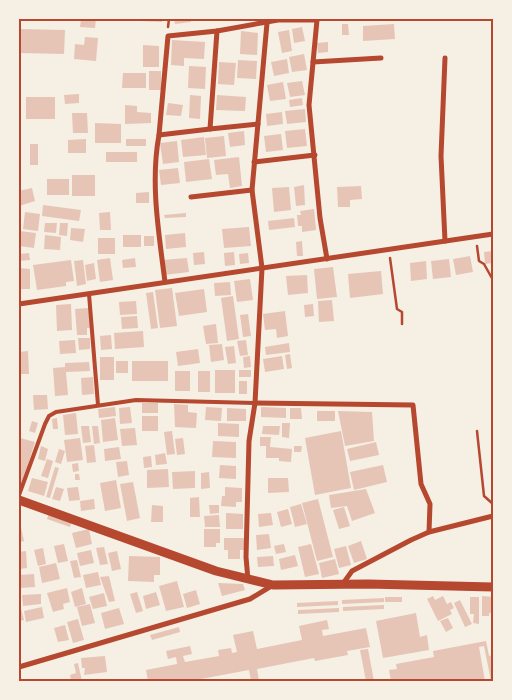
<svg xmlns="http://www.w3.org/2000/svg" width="512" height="700" viewBox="0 0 512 700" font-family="'DM Sans',sans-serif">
  <rect width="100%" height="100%" fill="#f6efe4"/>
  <g fill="#e6c5b7">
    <polygon points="81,19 96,19 95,28 80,27"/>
    <polygon points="140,19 163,19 162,22 140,21"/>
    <polygon points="174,19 191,19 191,22 175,24"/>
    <polygon points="342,24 348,24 349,35 342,35"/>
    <polygon points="394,24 395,39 363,41 363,26"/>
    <polygon points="302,27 305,41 294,43 292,29"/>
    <polygon points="19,29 65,30 64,54 19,53"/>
    <polygon points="289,30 292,51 282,53 278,32"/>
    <polygon points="241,31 258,33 257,55 240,54"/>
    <polygon points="85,37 98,38 96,61 74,59 75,44 84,45"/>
    <polygon points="172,40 205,42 204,59 184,58 184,66 171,65"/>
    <polygon points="328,42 328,52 318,53 317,43"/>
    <polygon points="143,45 159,46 159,67 143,67"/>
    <polygon points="304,54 307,70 292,72 289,57"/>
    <polygon points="287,59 289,73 274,76 271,62"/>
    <polygon points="238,60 257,61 256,79 237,78"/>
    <polygon points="219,62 236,63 234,85 218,84"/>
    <polygon points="189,66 206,67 205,89 188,88"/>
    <rect x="149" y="71" width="12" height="19"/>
    <polygon points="123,73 146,73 146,88 122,88"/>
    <polygon points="302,81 305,95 290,97 287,83"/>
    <polygon points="283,82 286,99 270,101 267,85"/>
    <polygon points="79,94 79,103 65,104 64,95"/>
    <polygon points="190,95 201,96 200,119 189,118"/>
    <polygon points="217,95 246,97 245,111 216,110"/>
    <rect x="26" y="97" width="29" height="22"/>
    <polygon points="302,98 303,105 290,107 289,100"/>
    <polygon points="168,103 183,105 181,116 166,115"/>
    <polygon points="125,105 137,106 137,112 151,113 151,123 125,124"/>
    <polygon points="305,109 306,122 287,124 285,111"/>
    <polygon points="282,112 283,124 267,126 266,114"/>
    <polygon points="72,113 87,113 88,133 73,133"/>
    <polygon points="95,123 121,124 121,143 95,143"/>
    <polygon points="305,129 307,146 287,148 285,131"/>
    <polygon points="244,131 245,145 230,147 228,133"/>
    <polygon points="281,134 283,150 266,152 264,136"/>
    <polygon points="224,136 226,156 207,158 205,138"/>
    <polygon points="204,137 206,155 183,157 181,140"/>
    <polygon points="86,139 86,153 68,153 68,140"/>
    <rect x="126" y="139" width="20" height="7"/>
    <polygon points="177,141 179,162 163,164 160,143"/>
    <rect x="30" y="144" width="8" height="21"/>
    <rect x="106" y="152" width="31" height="10"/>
    <polygon points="239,157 242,186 230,188 228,174 216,175 214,160"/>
    <polygon points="209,159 212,179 186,182 184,162"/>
    <polygon points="178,168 180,183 161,185 159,170"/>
    <rect x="72" y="175" width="23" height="21"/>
    <rect x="47" y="179" width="22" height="16"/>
    <polygon points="304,185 305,205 296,206 294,187"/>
    <polygon points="361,186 362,199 350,200 350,207 338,207 337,187"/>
    <polygon points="289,187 291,210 274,212 272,188"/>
    <polygon points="32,188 35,201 19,206 19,191"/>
    <polygon points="149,192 149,203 136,203 136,193"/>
    <polygon points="43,205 81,210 79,221 42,216"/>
    <polygon points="314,209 316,230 302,232 302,226 298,226 297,215 301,215 300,211"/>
    <polygon points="25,212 40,214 38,231 23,229"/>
    <polygon points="110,212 111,230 100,230 99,213"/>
    <polygon points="186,213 186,217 165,218 164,215"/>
    <polygon points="294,218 295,227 269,230 268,221"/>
    <polygon points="45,223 57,223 56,233 44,232"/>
    <polygon points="60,223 68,223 67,236 59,235"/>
    <polygon points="249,227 251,246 224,248 222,229"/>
    <polygon points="71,228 85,229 83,242 70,240"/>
    <polygon points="19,231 36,233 34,248 19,246"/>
    <polygon points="185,233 186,247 166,249 165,235"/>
    <polygon points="45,235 61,237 60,250 44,249"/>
    <rect x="123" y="235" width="18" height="12"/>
    <rect x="144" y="236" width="10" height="10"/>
    <rect x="98" y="238" width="17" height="16"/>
    <polygon points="302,241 303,256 297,256 296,242"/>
    <polygon points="493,251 493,263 485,264 484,252"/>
    <polygon points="204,252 205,264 194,265 193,253"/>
    <polygon points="234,252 235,265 225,266 224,253"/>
    <polygon points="29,253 30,260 19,261 19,254"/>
    <polygon points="248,253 249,263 240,264 239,254"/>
    <polygon points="470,256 473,272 456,275 453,259"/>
    <polygon points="110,258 113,280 100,282 97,260"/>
    <polygon points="135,258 136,267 123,268 122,260"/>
    <polygon points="187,258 189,272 164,275 162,260"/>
    <polygon points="449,259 451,277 433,279 431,261"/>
    <polygon points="71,260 74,281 66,282 66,286 37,290 33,265"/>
    <polygon points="83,260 86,284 77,286 74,261"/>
    <polygon points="426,261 427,279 411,281 410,263"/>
    <polygon points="94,263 96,279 87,281 85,265"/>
    <polygon points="333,267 337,297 317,299 314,269"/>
    <polygon points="19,268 30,269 30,289 19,289"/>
    <polygon points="381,271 383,294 350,298 348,274"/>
    <polygon points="307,275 308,293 288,295 286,276"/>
    <polygon points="250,279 253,300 237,302 234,281"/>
    <polygon points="230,282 231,295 215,296 214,283"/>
    <polygon points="172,288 177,326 160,328 155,290"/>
    <polygon points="204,289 207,312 179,316 175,293"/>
    <polygon points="153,292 158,328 151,329 146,293"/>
    <polygon points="233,296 239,339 227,341 221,298"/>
    <polygon points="332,300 334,321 319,322 318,301"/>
    <polygon points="136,301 137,314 120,315 119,302"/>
    <polygon points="71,304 72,330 57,331 56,305"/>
    <polygon points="313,304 314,316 305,317 304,305"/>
    <polygon points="89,308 90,328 87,328 87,335 77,335 75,309"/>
    <polygon points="285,311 288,336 277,338 276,329 265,330 263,314"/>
    <polygon points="248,314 251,336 243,337 240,315"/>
    <polygon points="137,316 138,328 122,329 121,317"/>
    <polygon points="216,324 218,343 206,344 203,326"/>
    <polygon points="143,331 144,347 115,349 114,333"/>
    <polygon points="111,335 112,349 101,350 100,336"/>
    <polygon points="78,338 90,338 90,349 79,350"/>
    <polygon points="75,340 76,353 60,354 59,341"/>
    <polygon points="246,340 248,355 240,356 237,341"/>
    <polygon points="289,343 290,352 266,355 265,347"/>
    <polygon points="222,344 224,360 211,362 209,345"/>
    <polygon points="234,346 236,363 228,364 225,347"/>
    <polygon points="198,349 200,363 178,366 176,352"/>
    <polygon points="28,351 29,374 19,374 19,352"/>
    <polygon points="290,354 292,368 287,369 285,355"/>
    <polygon points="250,356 251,367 244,368 243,357"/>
    <polygon points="282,356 284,369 265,372 263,359"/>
    <rect x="100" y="357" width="14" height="23"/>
    <rect x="116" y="361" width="12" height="12"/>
    <rect x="132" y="361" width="36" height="20"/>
    <polygon points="89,362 90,371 66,372 68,395 55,396 53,368 65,367 65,363"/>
    <rect x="215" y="370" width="20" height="23"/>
    <rect x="239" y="370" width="12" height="7"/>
    <rect x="175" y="371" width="15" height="20"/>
    <rect x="198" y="371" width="12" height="21"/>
    <polygon points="93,377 94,394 82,395 81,378"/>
    <rect x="239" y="381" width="8" height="13"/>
    <polygon points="33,395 47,395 48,409 34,410"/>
    <rect x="142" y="403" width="16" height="10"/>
    <polygon points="174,404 188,405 188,412 197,413 196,428 175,427"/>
    <polygon points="115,407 116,416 99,418 98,409"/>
    <polygon points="130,407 132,423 120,424 119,408"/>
    <polygon points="206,407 222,408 221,421 205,420"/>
    <polygon points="261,407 286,408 286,418 261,417"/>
    <polygon points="227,408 246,409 246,421 227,421"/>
    <polygon points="290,408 301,408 302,419 290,419"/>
    <rect x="317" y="411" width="18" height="10"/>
    <polygon points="338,411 372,412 374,441 345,446"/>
    <polygon points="76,413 78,434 65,435 63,415"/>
    <rect x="142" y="416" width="16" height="15"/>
    <polygon points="57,418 58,429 53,429 52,419"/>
    <polygon points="115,418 118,440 103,442 101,420"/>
    <polygon points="32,421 38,423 35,433 29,431"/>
    <polygon points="218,423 239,424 239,437 218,436"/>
    <polygon points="282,423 290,423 289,438 282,437"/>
    <polygon points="81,426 89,426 91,442 83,443"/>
    <polygon points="92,426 98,426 100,443 94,444"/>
    <polygon points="263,426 280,426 279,435 262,434"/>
    <polygon points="135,428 137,445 122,446 120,429"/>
    <polygon points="172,431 175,454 167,455 164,432"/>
    <polygon points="341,431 351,488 315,495 305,438"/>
    <polygon points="260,437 271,437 270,447 292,449 291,462 279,461 279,458 266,458 266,446 260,446"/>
    <polygon points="20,438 35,442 21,487 19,487"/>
    <polygon points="80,438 83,460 67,462 64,440"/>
    <polygon points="183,438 185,454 177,455 175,439"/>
    <polygon points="213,441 236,442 236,458 212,457"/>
    <polygon points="376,442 379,455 350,461 347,449"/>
    <polygon points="94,445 96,462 87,463 85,446"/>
    <polygon points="41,446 48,449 45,461 38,459"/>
    <polygon points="294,446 302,446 301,452 294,452"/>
    <polygon points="119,447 121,459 105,461 104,449"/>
    <polygon points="59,449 65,451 61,464 55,462"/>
    <polygon points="165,453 167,464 156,465 155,455"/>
    <polygon points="151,456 152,467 144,468 143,457"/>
    <polygon points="47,459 53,461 48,478 41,476"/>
    <polygon points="127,461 129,475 118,477 116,462"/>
    <polygon points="78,463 79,471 73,472 72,464"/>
    <polygon points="220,465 236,466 236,479 219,478"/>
    <polygon points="383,465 387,482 354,490 350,472"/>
    <polygon points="55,467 59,468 50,498 46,497"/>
    <polygon points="168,469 169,487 147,488 147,470"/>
    <polygon points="195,471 195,488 173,489 172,472"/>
    <polygon points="209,472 210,488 201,489 201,473"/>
    <polygon points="75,474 79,474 80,480 75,480"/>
    <polygon points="32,478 48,482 44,496 28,491"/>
    <polygon points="268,478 288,478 289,492 268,493"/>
    <polygon points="116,480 121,508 105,511 100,483"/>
    <polygon points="133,482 140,518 127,521 120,484"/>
    <polygon points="56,487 64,489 60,501 52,499"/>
    <polygon points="78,487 80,500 69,501 67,488"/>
    <polygon points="225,487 242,488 242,502 236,502 236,507 221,506 222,496 225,496"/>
    <polygon points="366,489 375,513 352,521 347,506 331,508 329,495"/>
    <polygon points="199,497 200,517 190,517 190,498"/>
    <polygon points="94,499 95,509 81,511 80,501"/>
    <polygon points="318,499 333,557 317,561 302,503"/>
    <polygon points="301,504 307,524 295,527 290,507"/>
    <polygon points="152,505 163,506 163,522 151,522"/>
    <polygon points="209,505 219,505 219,513 210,514"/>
    <polygon points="344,507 350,526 339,529 333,510"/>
    <polygon points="288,509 292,524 281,527 277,512"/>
    <polygon points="49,513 72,521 70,527 47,519"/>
    <polygon points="226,513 243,514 243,529 226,529"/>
    <polygon points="271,513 273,525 259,527 258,514"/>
    <polygon points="219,515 220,527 205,527 204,516"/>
    <polygon points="19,518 24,541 19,542"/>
    <polygon points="89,529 92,544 76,548 72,533"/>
    <polygon points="204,529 220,529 220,543 216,543 216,547 204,547"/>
    <polygon points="269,534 271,548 257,550 256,535"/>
    <polygon points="224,538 244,538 244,550 240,550 240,559 228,559 228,550 224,550"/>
    <polygon points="361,541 367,559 354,563 348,546"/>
    <polygon points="64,544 68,561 58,563 54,546"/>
    <polygon points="284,544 286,552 276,554 274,546"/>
    <polygon points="311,544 319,574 305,577 298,547"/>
    <polygon points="346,546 351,565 339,568 334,549"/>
    <polygon points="104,547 108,564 100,565 96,548"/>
    <polygon points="43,548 46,564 38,566 34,550"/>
    <polygon points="91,550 94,563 80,566 77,553"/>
    <polygon points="26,551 27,568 19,569 19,552"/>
    <polygon points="117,551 121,569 112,571 108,553"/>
    <polygon points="295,555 298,566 281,570 279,559"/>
    <polygon points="129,556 160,557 160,575 154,575 154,582 128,581"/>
    <polygon points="273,556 274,566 258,567 257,557"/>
    <polygon points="335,559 339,574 322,578 319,563"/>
    <polygon points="77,560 81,577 74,578 70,561"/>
    <polygon points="56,563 60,579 42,583 39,567"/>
    <polygon points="98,572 101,585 86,588 83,575"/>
    <polygon points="34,574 35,587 19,588 19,575"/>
    <polygon points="109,576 115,601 109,602 100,577"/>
    <polygon points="177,581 184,607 166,611 159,586"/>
    <polygon points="218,583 243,584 245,590 222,596"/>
    <polygon points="67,588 70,602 63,604 64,609 53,612 47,593"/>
    <polygon points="82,588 86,604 75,607 71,592"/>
    <polygon points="196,590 200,604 187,608 183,594"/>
    <polygon points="137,592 143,611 136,613 130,594"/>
    <polygon points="156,592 160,605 146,609 143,596"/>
    <polygon points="104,593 107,606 93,609 89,597"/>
    <polygon points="41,594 41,604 23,606 22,595"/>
    <polygon points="433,596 435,600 443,596 447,604 451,602 454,608 450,610 452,614 438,621 427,599"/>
    <polygon points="482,596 493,597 493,613 489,613 489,616 482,616"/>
    <rect x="385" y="597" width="17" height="5"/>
    <polygon points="470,597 479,597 479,624 473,623 474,614 470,614"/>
    <polygon points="384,598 384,602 342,604 342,600"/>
    <polygon points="460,600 472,624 465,627 454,603"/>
    <polygon points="19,601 24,620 19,621"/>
    <polygon points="338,601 338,605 297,607 297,603"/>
    <polygon points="90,604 95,623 82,626 77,607"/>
    <polygon points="384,605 384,609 343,611 343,607"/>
    <polygon points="42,607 44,618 26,622 24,611"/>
    <polygon points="119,608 124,624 105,629 101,613"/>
    <polygon points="339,608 339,612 298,614 298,610"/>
    <polygon points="416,613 420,637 427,635 429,650 383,658 376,621"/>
    <polygon points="448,618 453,628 446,632 440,621"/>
    <polygon points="78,619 84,640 73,643 67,622"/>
    <polygon points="327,620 329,629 322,630 323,636 366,628 370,647 347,651 348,655 315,661 314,658 257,669 259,681 251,681 249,670 190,681 148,681 146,670 177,664 176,657 168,659 166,651 190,646 192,654 183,656 185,662 219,656 218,650 231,648 232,653 237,652 233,635 253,631 257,649 302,640 299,626"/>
    <polygon points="65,625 69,640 58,642 54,628"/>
    <polygon points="179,627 180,632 152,640 150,635"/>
    <polygon points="486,641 489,656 493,655 493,681 491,681 484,646 479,647 485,681 391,681 389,670 397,669 396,664 434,657 433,651"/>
    <polygon points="368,649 374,681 366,681 360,650"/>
    <polygon points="105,656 107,672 84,675 85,668 82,668 81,658"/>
    <polygon points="78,663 82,681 71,681 70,675 76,673 74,664"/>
  </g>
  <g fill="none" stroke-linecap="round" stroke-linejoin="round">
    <g stroke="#b5482f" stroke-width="2.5">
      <polyline points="168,27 169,19"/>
      <polyline points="477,246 479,261 484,264 493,280"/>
      <polyline points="390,258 397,309 402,312 402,324"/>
      <polyline points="477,431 484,496 493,504"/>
    </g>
    <g stroke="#b5482f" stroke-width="4">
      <polyline points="89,294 98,405"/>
      <polyline points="19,495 45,424 49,416 56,412 136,400 255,403"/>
    </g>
    <g stroke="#b5482f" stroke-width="5">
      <polyline points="445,58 441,156 445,241"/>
      <polyline points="313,62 381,58"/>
      <polyline points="258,124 210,129 217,31 278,20 317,20 309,105 320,218 327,259"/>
      <polyline points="210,129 159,135 168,36 217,31"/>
      <path d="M159,135C150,183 159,234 165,282"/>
      <polyline points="254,162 315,155"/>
      <polyline points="191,197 252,190"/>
      <polyline points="19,304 493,234"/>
      <polyline points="255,403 413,405 421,484 430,504 429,532"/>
      <polyline points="248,580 246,557 249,441 255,403 262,268 252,190 267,23"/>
      <polyline points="342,585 352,571 411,540 429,532 493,516"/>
      <polyline points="19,667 250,599 273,585"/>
    </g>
    <polyline stroke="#b5482f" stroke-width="9" points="19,500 216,571 273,585 368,584 493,587"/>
  </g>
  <rect width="512" height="700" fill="none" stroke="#f6efe4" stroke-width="40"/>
  <rect x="20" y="20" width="472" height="660" fill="none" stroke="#b5482f" stroke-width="2"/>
</svg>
